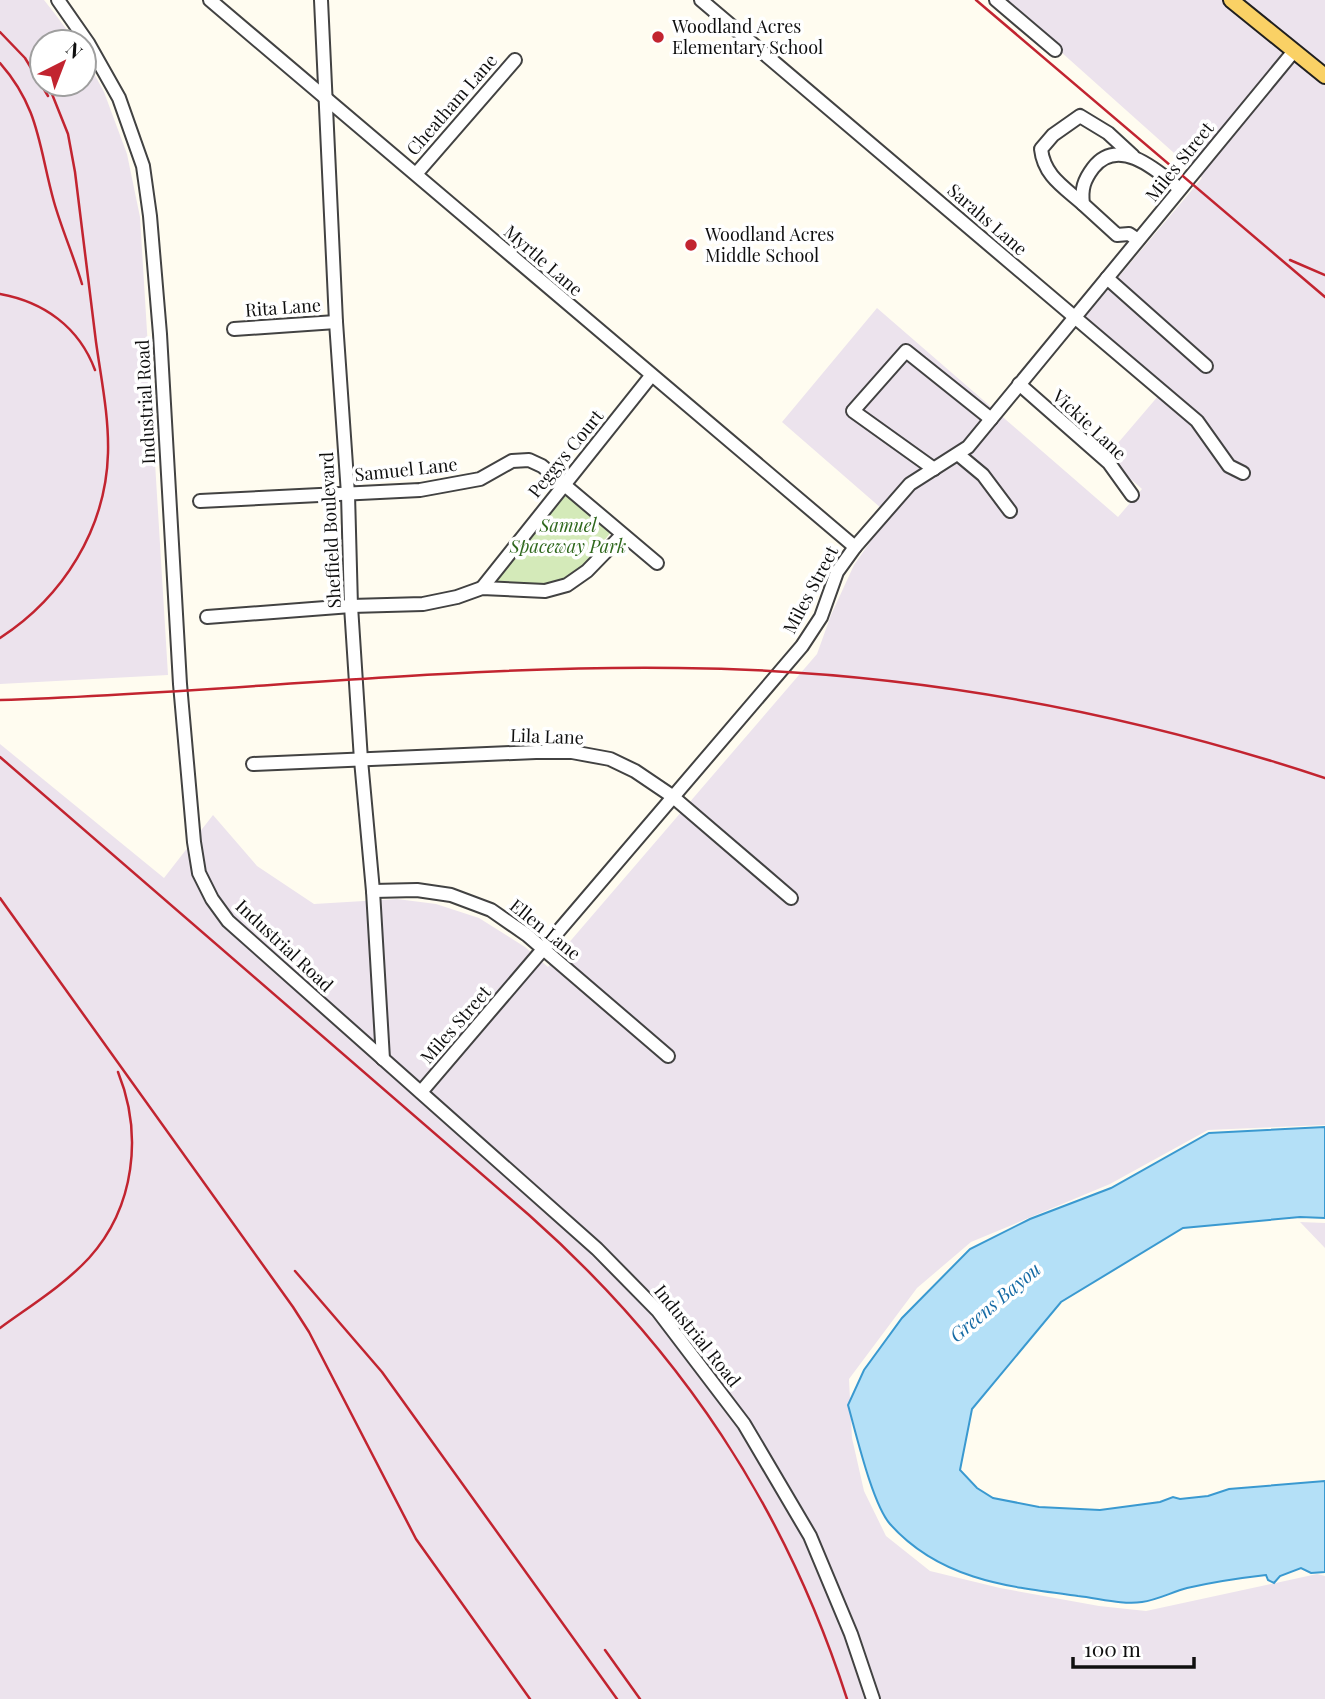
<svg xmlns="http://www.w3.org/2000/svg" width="1325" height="1699" viewBox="0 0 1325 1699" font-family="'Playfair Display',serif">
  <rect width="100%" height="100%" fill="#fffcf0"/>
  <g fill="#ece3ed">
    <polygon points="0,0 44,0 55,14 76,42 42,42 42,84 84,84 84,55 104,92 127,154 140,217 168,675 0,684"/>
    <polygon points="1003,0 1325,0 1325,1125 1208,1130 1110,1184 971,1242 917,1288 849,1379 852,1438 864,1491 886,1536 930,1571 1000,1588 1099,1606 1146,1611 1317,1574 1325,1576 1325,1699 0,1699 0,744 164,878 213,815 257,866 314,904 397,899 436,904 479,918 525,947 548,967 817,654 831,615 854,565 889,515 782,422 877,308 1118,517 1142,489 1106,457 1159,395 1078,325 1202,178"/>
    <polygon points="1300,1222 1325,1223 1325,1248"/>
  </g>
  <path fill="#d4eab9" d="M564,492L611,532C601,544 591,560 579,571C556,590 520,583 492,580Z"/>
  <path fill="#b4e0f7" stroke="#3a99d0" stroke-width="2" d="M1325,1127V1218L1300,1217L1183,1228L1061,1302L972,1409L960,1470L977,1488L993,1498L1039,1507L1100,1510L1160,1502L1173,1497L1180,1499L1208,1496L1229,1489L1325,1481V1572L1311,1573L1301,1568L1280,1576L1274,1583L1268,1580L1266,1575C1240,1578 1213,1582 1187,1588C1172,1592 1157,1600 1142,1602C1122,1605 1098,1598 1078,1596C1009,1587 940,1580 890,1524C872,1503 856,1433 848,1405L864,1370L902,1318L970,1249L1030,1219L1111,1188L1209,1133Z"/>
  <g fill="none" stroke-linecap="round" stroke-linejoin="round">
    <defs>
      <g id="minor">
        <polyline points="58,0 88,43 119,98 143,166 150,216 160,334 180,684 194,842 199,873 212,899 228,921 597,1249 658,1311 744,1424 810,1536 851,1634 873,1699"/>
        <polyline points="210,0 855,547"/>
        <polyline points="321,0 336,322 348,494 351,606 361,760 373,891 383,1059"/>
        <polyline points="701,0 1197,421 1229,466 1243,473"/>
        <polyline points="996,0 1055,50"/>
        <polyline points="416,174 515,60"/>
        <path d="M1083,204C1064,187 1044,176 1041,149L1053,135L1080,116L1108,133L1133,156"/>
        <path d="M1138,240L1129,234L1117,235L1083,204C1081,189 1084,180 1093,168C1118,135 1158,171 1180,189"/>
        <polyline points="1107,278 1206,366"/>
        <polyline points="234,329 336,322"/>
        <polyline points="1019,384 1109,463 1132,495"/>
        <polyline points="959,455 983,475 1010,511"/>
        <polyline points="934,469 853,411 906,351 991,419"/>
        <polyline points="200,501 420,490 480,479 512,461 529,460 542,466 657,563"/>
        <polyline points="482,588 651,376"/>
        <polyline points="207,617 351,606 423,604 457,597 482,588 545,591 567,585 587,571 622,535"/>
        <polyline points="253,764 536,752 572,752 610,759 635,771 672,796 791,898"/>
        <polyline points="373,891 417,890 451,895 491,910 527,935 668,1056"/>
        <polyline points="421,1092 802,646 821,617 837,572 855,547 910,484 968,447 1294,51"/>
      </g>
      <polyline id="major" points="1231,0 1325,76"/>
    </defs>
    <use href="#minor" stroke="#424242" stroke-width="16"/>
    <use href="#major" stroke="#202020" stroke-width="18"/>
    <use href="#minor" stroke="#fff" stroke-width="12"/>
    <use href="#major" stroke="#fad165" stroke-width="14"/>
    <g stroke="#c22430" stroke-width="2.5">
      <polyline points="976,0 1325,297"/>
      <polyline points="0,32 25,58 48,96"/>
      <path d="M0,63C40,108 39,149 54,202C62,230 74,257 82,284"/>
      <polyline points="1290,260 1325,275"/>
      <path d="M0,294C44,302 79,327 95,370"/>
      <path d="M0,638C63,597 106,529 108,453C109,416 101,378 96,342C89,285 82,229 75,172L68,134L48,84"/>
      <path d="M0,700C226,693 452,665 678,668C898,670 1117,709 1325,778"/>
      <path d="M0,757L529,1215C680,1349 785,1506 847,1699"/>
      <polyline points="0,898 293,1307 309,1332 416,1539 530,1699"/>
      <polyline points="295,1271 382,1372 617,1699"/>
      <path d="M0,1328C30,1306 63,1286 89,1258C135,1207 143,1134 118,1072"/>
      <polyline points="605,1650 640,1699"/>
    </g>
  </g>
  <g fill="#c22430" stroke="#fff" stroke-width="2.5">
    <circle cx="658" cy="37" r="7"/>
    <circle cx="691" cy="245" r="7"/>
  </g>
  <g text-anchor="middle" stroke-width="7" stroke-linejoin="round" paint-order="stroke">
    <g font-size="18" fill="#0f0f0f" stroke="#fff" text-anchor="start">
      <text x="672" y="33">Woodland Acres<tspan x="672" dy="21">Elementary School</tspan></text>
      <text x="705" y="241">Woodland Acres<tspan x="705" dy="21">Middle School</tspan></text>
    </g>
    <g font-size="18" fill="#0f0f0f" stroke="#fff">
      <text transform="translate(452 105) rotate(-49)" y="6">Cheatham Lane</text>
      <text transform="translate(1180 162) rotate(-51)" y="6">Miles Street</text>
      <text transform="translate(987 220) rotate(41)" y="6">Sarahs Lane</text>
      <text transform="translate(543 261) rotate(41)" y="6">Myrtle Lane</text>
      <text transform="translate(283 308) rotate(-4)" y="6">Rita Lane</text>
      <text transform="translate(146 402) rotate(-93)" y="6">Industrial Road</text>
      <text transform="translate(1089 425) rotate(43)" y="6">Vickie Lane</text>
      <text transform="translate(566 454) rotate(-51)" y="6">Peggys Court</text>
      <text transform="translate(406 470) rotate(-6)" y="6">Samuel Lane</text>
      <text transform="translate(331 530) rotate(-93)" y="6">Sheffield Boulevard</text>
      <text transform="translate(811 590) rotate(-62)" y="6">Miles Street</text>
      <text transform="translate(547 737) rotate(2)" y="6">Lila Lane</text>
      <text transform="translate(545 930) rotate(39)" y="6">Ellen Lane</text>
      <text transform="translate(284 946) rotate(43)" y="6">Industrial Road</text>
      <text transform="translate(456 1025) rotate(-49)" y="6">Miles Street</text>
      <text transform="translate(697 1336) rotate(51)" y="6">Industrial Road</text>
    </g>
    <g font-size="18" font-style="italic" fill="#2f681d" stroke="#fff">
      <text x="568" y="532">Samuel<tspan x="568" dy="21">Spaceway Park</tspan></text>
    </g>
    <g font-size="19" font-style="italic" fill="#156aa4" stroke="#fff">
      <text transform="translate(995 1302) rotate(-40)" y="7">Greens Bayou</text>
    </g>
  </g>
  <g transform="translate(63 63) rotate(42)"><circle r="33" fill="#ffffff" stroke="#9f9f9f" stroke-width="2"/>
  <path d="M0-5L12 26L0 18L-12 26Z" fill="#c22430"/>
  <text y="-10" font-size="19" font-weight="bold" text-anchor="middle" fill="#0f0f0f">N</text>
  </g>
  <path d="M1073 1657v10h121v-10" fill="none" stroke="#0f0f0f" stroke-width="3.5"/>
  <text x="1084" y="1657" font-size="21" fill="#0f0f0f" stroke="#ffffff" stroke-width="5" paint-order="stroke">100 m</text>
</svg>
